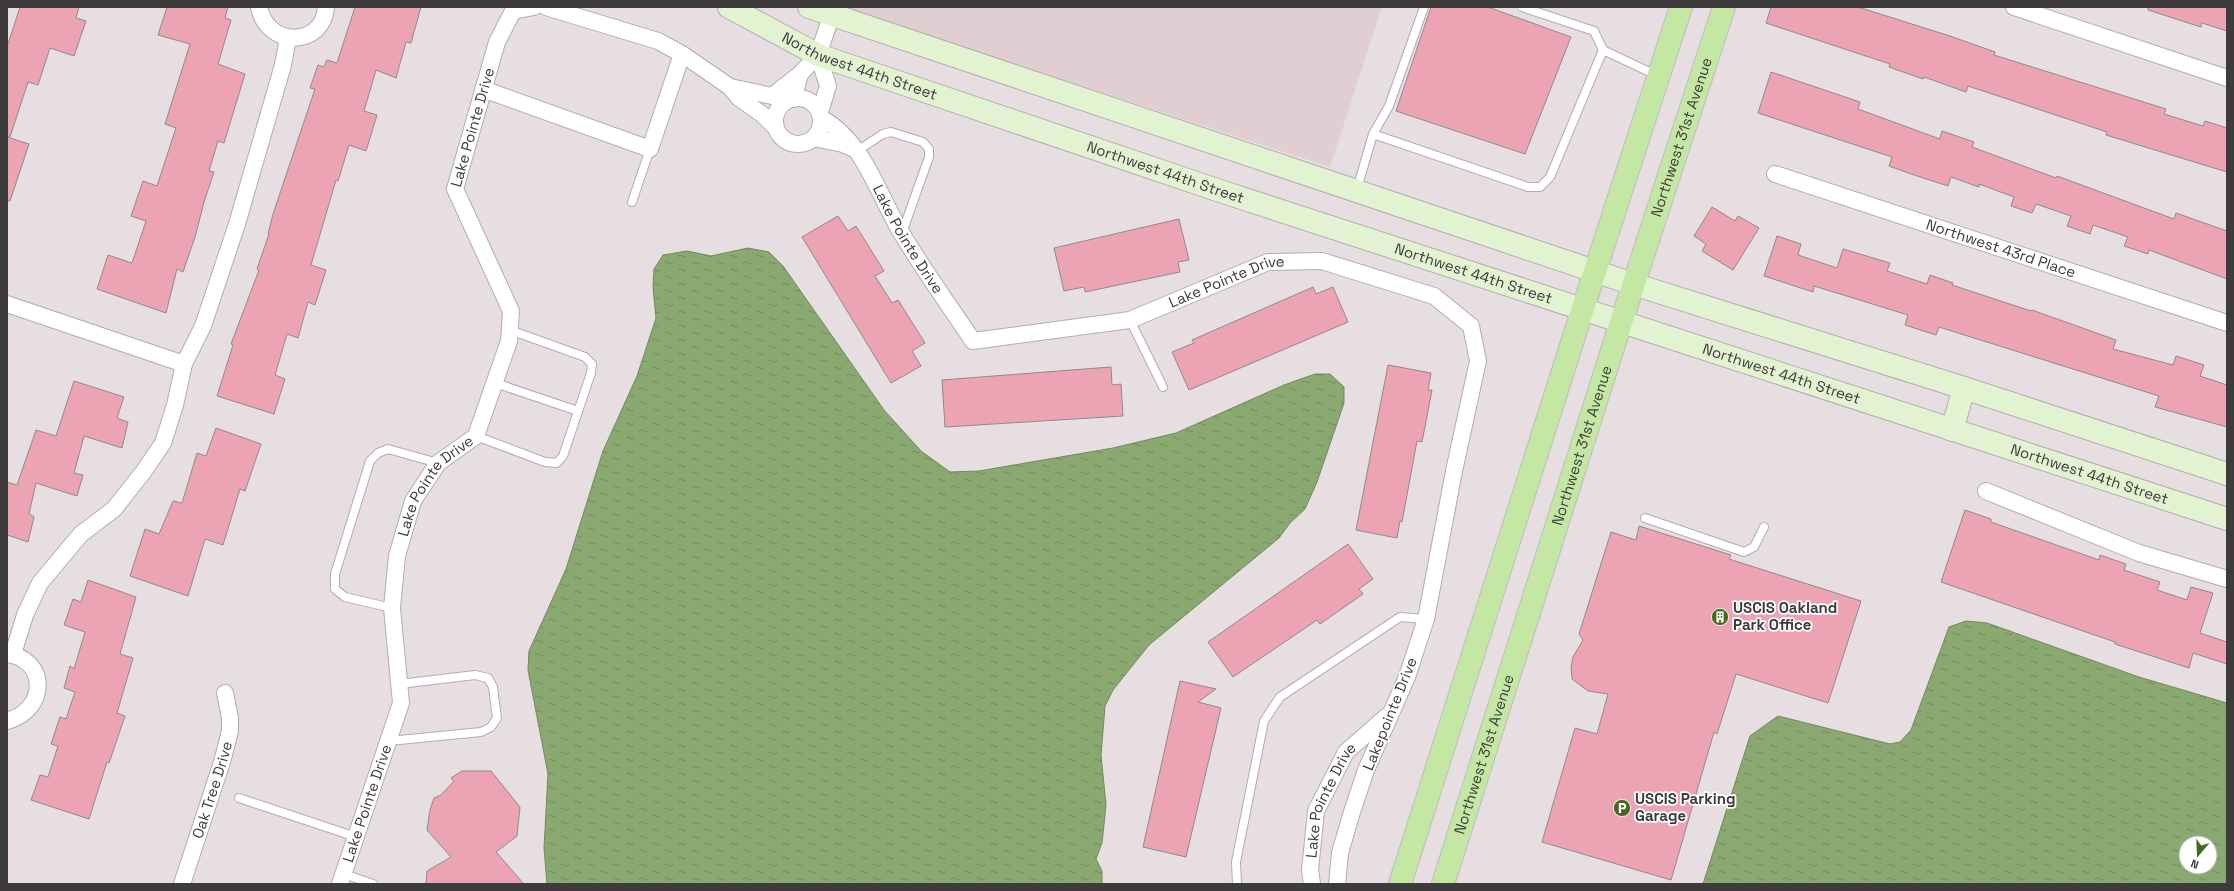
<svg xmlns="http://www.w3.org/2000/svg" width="2234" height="891" viewBox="0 0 2234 891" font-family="'Space Grotesk',sans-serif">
  <defs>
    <pattern id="water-ripples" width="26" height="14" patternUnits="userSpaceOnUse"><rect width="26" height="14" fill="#8aa970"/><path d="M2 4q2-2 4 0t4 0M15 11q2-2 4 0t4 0" fill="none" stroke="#728b5d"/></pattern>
  </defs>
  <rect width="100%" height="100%" fill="#e6dee0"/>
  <polygon fill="#e0cfd2" points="839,7 1382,7 1330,167"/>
  <g fill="url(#water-ripples)" stroke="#738860" fill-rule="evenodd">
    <polygon points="748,248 769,252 783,266 884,410 921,451 950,472 979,471 1113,448 1176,433 1284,385 1315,374 1330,374 1344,387 1344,403 1317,482 1305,509 1290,523 1279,538 1149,645 1113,690 1105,706 1101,755 1106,805 1102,843 1096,859 1102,871 1102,884 547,884 544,848 548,774 528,670 529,651 566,569 603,451 637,376 656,318 653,287 654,269 663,255 687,251 711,256"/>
    <path d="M1966,621L1987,623L2139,677L2227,703V884H1703L1750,736L1778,716L1890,744L1900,742L1911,730L1949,627ZM2186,843H2210V867H2186Z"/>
  </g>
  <g fill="#eca4b4" stroke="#90898a">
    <polygon points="20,7 79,7 76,18 86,21 74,56 50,48 38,85 28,82 10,137 7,137 7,47"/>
    <polygon points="167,7 228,7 225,18 231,20 218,64 245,74 224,143 218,141 209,171 214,172 204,202 195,237 183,272 177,269 166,313 97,289 108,255 132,263 146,221 131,216 143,181 157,186 176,128 165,124 190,44 158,35"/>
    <polygon points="355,7 421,7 411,43 406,42 396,78 376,70 364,111 377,115 366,151 349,145 338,181 336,180 311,265 326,270 315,305 308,302 298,338 287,334 275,375 285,379 274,414 217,396 233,345 231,344 259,270 257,269 269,234 268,234 273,214 315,89 310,88 318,65 324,67 327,60 337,63"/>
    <polygon points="1431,7 1488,7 1571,37 1525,154 1396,111"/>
    <polygon points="1771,7 1858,7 1950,36 1995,52 1994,55 2166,109 2164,114 2203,126 2205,121 2227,128 2227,172 2106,135 2107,132 1968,86 1966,92 1924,77 1923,79 1889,67 1890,64 1766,23"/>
    <polygon points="2148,7 2227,7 2227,31 2202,23 2201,27 2148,10"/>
    <polygon points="1771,72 1860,102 1858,109 1940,139 1942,131 1974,142 1972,147 2056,178 2057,176 2174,219 2176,213 2227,231 2227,279 2149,250 2148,254 2124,246 2128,237 2093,225 2090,234 2067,226 2071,216 2036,204 2032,213 2011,206 2014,197 1979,184 1979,187 1951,177 1948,186 1911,174 1889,166 1892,157 1758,113"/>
    <polygon points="7,137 29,144 10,201 7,201"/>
    <polygon points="1712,207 1735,221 1738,216 1759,228 1733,270 1702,251 1706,244 1694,236"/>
    <polygon points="838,216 848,231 856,226 884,271 875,276 892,303 898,300 925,343 912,351 921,366 891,383 802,237"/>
    <polygon points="1179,219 1189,260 1178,262 1180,272 1085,292 1084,287 1064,291 1054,248"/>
    <polygon points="1777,236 1801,244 1798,255 1837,268 1843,249 1890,263 1887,271 1927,284 1930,275 1953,283 1952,285 2031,311 2032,310 2116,340 2113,349 2173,365 2176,356 2204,365 2200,376 2227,385 2227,427 2155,407 2159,396 1939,327 1936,335 1905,325 1908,315 1814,286 1813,292 1764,276"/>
    <polygon points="1313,287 1316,294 1333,287 1348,322 1189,390 1172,352 1194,343 1192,340"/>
    <polygon points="1388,365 1431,373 1428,390 1432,390 1422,442 1417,441 1402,522 1400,521 1397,538 1356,530"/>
    <polygon points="1111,367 1112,385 1121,384 1123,416 945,427 942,380"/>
    <polygon points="74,381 124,397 117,418 128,422 122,448 84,436 74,473 83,475 77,496 36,483 29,514 34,517 28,542 7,535 7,482 17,485 36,430 56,436"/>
    <polygon points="216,428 261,444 245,491 240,489 223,545 205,539 188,596 130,576 145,529 159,534 173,501 182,503 197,453 206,456"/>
    <polygon points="1965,510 1991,519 1991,522 2099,560 2100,555 2126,564 2124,570 2160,582 2157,590 2187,600 2191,587 2213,593 2200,633 2227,642 2227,664 2193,653 2189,668 2115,644 2115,642 1941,582"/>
    <polygon points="1639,526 1731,555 1729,559 1861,601 1828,703 1736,674 1717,734 1714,732 1671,880 1542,842 1575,728 1597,734 1608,694 1588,691 1572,679 1571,668 1573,657 1583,640 1579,634 1611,532 1636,540"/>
    <polygon points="1348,544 1373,579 1359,589 1363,594 1320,624 1317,620 1233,677 1208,642"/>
    <polygon points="88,580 136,597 120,654 133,658 117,713 125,716 109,763 107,762 89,819 31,800 40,775 48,777 58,746 51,744 60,717 66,719 75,692 64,688 70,666 74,669 85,632 64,625 73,599 81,602"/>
    <polygon points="1180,681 1216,689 1198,702 1221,708 1186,857 1143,847"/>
    <polygon points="462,771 491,771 520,807 517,836 496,852 524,884 426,884 427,871 451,857 427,830 430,810 434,798 441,795 454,781 451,778"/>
  </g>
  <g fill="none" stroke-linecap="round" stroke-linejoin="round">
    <defs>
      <g id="lane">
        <polyline points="1522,7 1594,31 1603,50"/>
        <polyline points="1373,134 1389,106 1424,7"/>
        <polyline points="857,151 883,134 891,132 923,142 929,149 929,157 902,233"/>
        <polyline points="1357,189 1373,134 1528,187 1540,187 1550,177 1603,50 1658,76"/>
        <polyline points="632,202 650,149"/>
        <polyline points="1130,320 1163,387"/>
        <polyline points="495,383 578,411"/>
        <polyline points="476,436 545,462 557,463 563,456 591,373 592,364 585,357 510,330"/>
        <polyline points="1645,518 1744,552 1754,547 1764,527"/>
        <polyline points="392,608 345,597 335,589 335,574 370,461 378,453 388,449 438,463"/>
        <polyline points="389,741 481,732 491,727 497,718 493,687 488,678 475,675 399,684"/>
        <polyline points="239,798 356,837"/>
        <polyline points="344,874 373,884"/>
        <polyline points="1237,884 1236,862 1264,721 1280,697 1400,617 1426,619"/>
      </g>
      <g id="street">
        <path d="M259,7C267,48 323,48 326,7"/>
        <polyline points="546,7 658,41 682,54 730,87 739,98 763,115 776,128"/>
        <polyline points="2014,7 2227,78"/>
        <polyline points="818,55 828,86 820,112"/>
        <polyline points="730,87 772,96 800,74"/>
        <polyline points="483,89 650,149 682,54"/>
        <circle cx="798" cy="121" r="23"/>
        <polyline points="793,99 800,74 818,55 832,14"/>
        <path id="s1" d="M821,118C864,141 878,195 902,234C924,271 949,305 973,341L1130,320L1268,262L1322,261L1434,296L1471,326L1478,361L1454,471L1426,619L1407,677L1366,770L1351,815L1340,853L1337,884"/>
        <polyline points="814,138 843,144 854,149"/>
        <path id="s2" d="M1775,174L2227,323"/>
        <polyline points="7,304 184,364"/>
        <polyline points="1986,491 2139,553 2227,579"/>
        <path d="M7,654C48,659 48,710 7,721"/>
        <polyline points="13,654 25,615 40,583 81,534 114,509 144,471 163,443 175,405 184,364 203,326 237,224 283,65 288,38"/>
        <path id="s3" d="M182,884L222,762L230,731V718L225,693"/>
        <path id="s4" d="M340,884L401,703L392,608L397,556L413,501L438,463L476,436L509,341L511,311L455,189L497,42L513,11L534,7"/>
        <path id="s5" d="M1312,884L1310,870L1316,811L1346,752L1387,716"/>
      </g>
      <g id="secondary">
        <path id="s6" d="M729,7L818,55L1226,193L2227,519"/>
        <polyline points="809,7 1633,284 1964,388 2227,474"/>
        <polyline points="1952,430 1964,388"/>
      </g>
      <g id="primary">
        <polyline points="1400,884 1583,308 1681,7"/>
        <path id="s7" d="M1443,884L1617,335L1724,7"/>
      </g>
    </defs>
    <use href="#lane" stroke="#b3acad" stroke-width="10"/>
    <use href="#street" stroke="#b3acad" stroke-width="18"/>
    <use href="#secondary" stroke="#b3acad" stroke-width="24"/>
    <use href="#primary" stroke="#bdbcbd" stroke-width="24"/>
    <use href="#lane" stroke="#fff" stroke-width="8"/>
    <use href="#street" stroke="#fff" stroke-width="16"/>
    <use href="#secondary" stroke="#e2f3d2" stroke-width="22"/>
    <use href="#primary" stroke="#c5e7a4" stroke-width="22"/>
  </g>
  <defs>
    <symbol id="building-disc" viewBox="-11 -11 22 22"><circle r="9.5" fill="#466921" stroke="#fff"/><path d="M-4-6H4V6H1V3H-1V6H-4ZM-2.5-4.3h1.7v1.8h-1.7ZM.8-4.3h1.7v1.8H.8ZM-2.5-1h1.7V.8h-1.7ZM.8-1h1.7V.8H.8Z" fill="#fff"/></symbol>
    <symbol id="parking-disc" viewBox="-11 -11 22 22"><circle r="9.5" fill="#466921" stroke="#fff"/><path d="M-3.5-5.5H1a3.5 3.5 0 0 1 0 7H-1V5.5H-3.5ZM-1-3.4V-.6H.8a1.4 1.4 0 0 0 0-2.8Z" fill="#fff"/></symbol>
  </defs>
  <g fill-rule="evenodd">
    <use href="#building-disc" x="1710" y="607" width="20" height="20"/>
    <use href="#parking-disc" x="1612" y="798" width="20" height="20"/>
  </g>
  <g text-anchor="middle" stroke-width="3.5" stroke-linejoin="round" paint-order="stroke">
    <g font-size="15" fill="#3e3b3c" stroke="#fff">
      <text dy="5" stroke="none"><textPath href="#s6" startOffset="144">Northwest 44th Street</textPath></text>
      <text dy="5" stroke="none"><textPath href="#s4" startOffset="817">Lake Pointe Drive</textPath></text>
      <text dy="5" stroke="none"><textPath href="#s7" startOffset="784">Northwest 31st Avenue</textPath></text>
      <text dy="5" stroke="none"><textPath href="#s6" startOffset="468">Northwest 44th Street</textPath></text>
      <text dy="5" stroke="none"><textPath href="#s1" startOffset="151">Lake Pointe Drive</textPath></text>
      <text dy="5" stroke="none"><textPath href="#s2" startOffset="238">Northwest 43rd Place</textPath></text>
      <text dy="5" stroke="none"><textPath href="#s6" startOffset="792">Northwest 44th Street</textPath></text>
      <text dy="5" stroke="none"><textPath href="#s1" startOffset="535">Lake Pointe Drive</textPath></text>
      <text dy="5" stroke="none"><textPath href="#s6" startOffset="1116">Northwest 44th Street</textPath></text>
      <text dy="5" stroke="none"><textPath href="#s7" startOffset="460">Northwest 31st Avenue</textPath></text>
      <text dy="5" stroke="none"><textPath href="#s6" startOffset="1440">Northwest 44th Street</textPath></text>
      <text dy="5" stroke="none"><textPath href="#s4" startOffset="421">Lake Pointe Drive</textPath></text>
      <text transform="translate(1390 714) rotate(-68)" y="5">Lakepointe Drive</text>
      <text dy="5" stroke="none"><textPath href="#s7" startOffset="136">Northwest 31st Avenue</textPath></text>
      <text dy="5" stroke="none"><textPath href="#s3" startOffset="99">Oak Tree Drive</textPath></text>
      <text dy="5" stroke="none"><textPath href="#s4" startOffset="85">Lake Pointe Drive</textPath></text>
      <text dy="5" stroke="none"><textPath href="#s5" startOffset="88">Lake Pointe Drive</textPath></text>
    </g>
    <g font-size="15" font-weight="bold" fill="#3e3b3c" stroke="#fff" text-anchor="start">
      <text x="1733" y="613">USCIS Oakland<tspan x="1733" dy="17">Park Office</tspan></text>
      <text x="1635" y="804">USCIS Parking<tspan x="1635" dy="17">Garage</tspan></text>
    </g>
  </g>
  <rect width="2234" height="891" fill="none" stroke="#3e3b3c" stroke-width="16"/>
  <g transform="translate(2198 855) rotate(199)"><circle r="19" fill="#ffffff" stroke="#b2b1b1"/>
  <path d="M0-3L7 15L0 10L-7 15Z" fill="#466921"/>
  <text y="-6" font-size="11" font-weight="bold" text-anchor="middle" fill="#3e3b3c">N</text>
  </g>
</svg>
